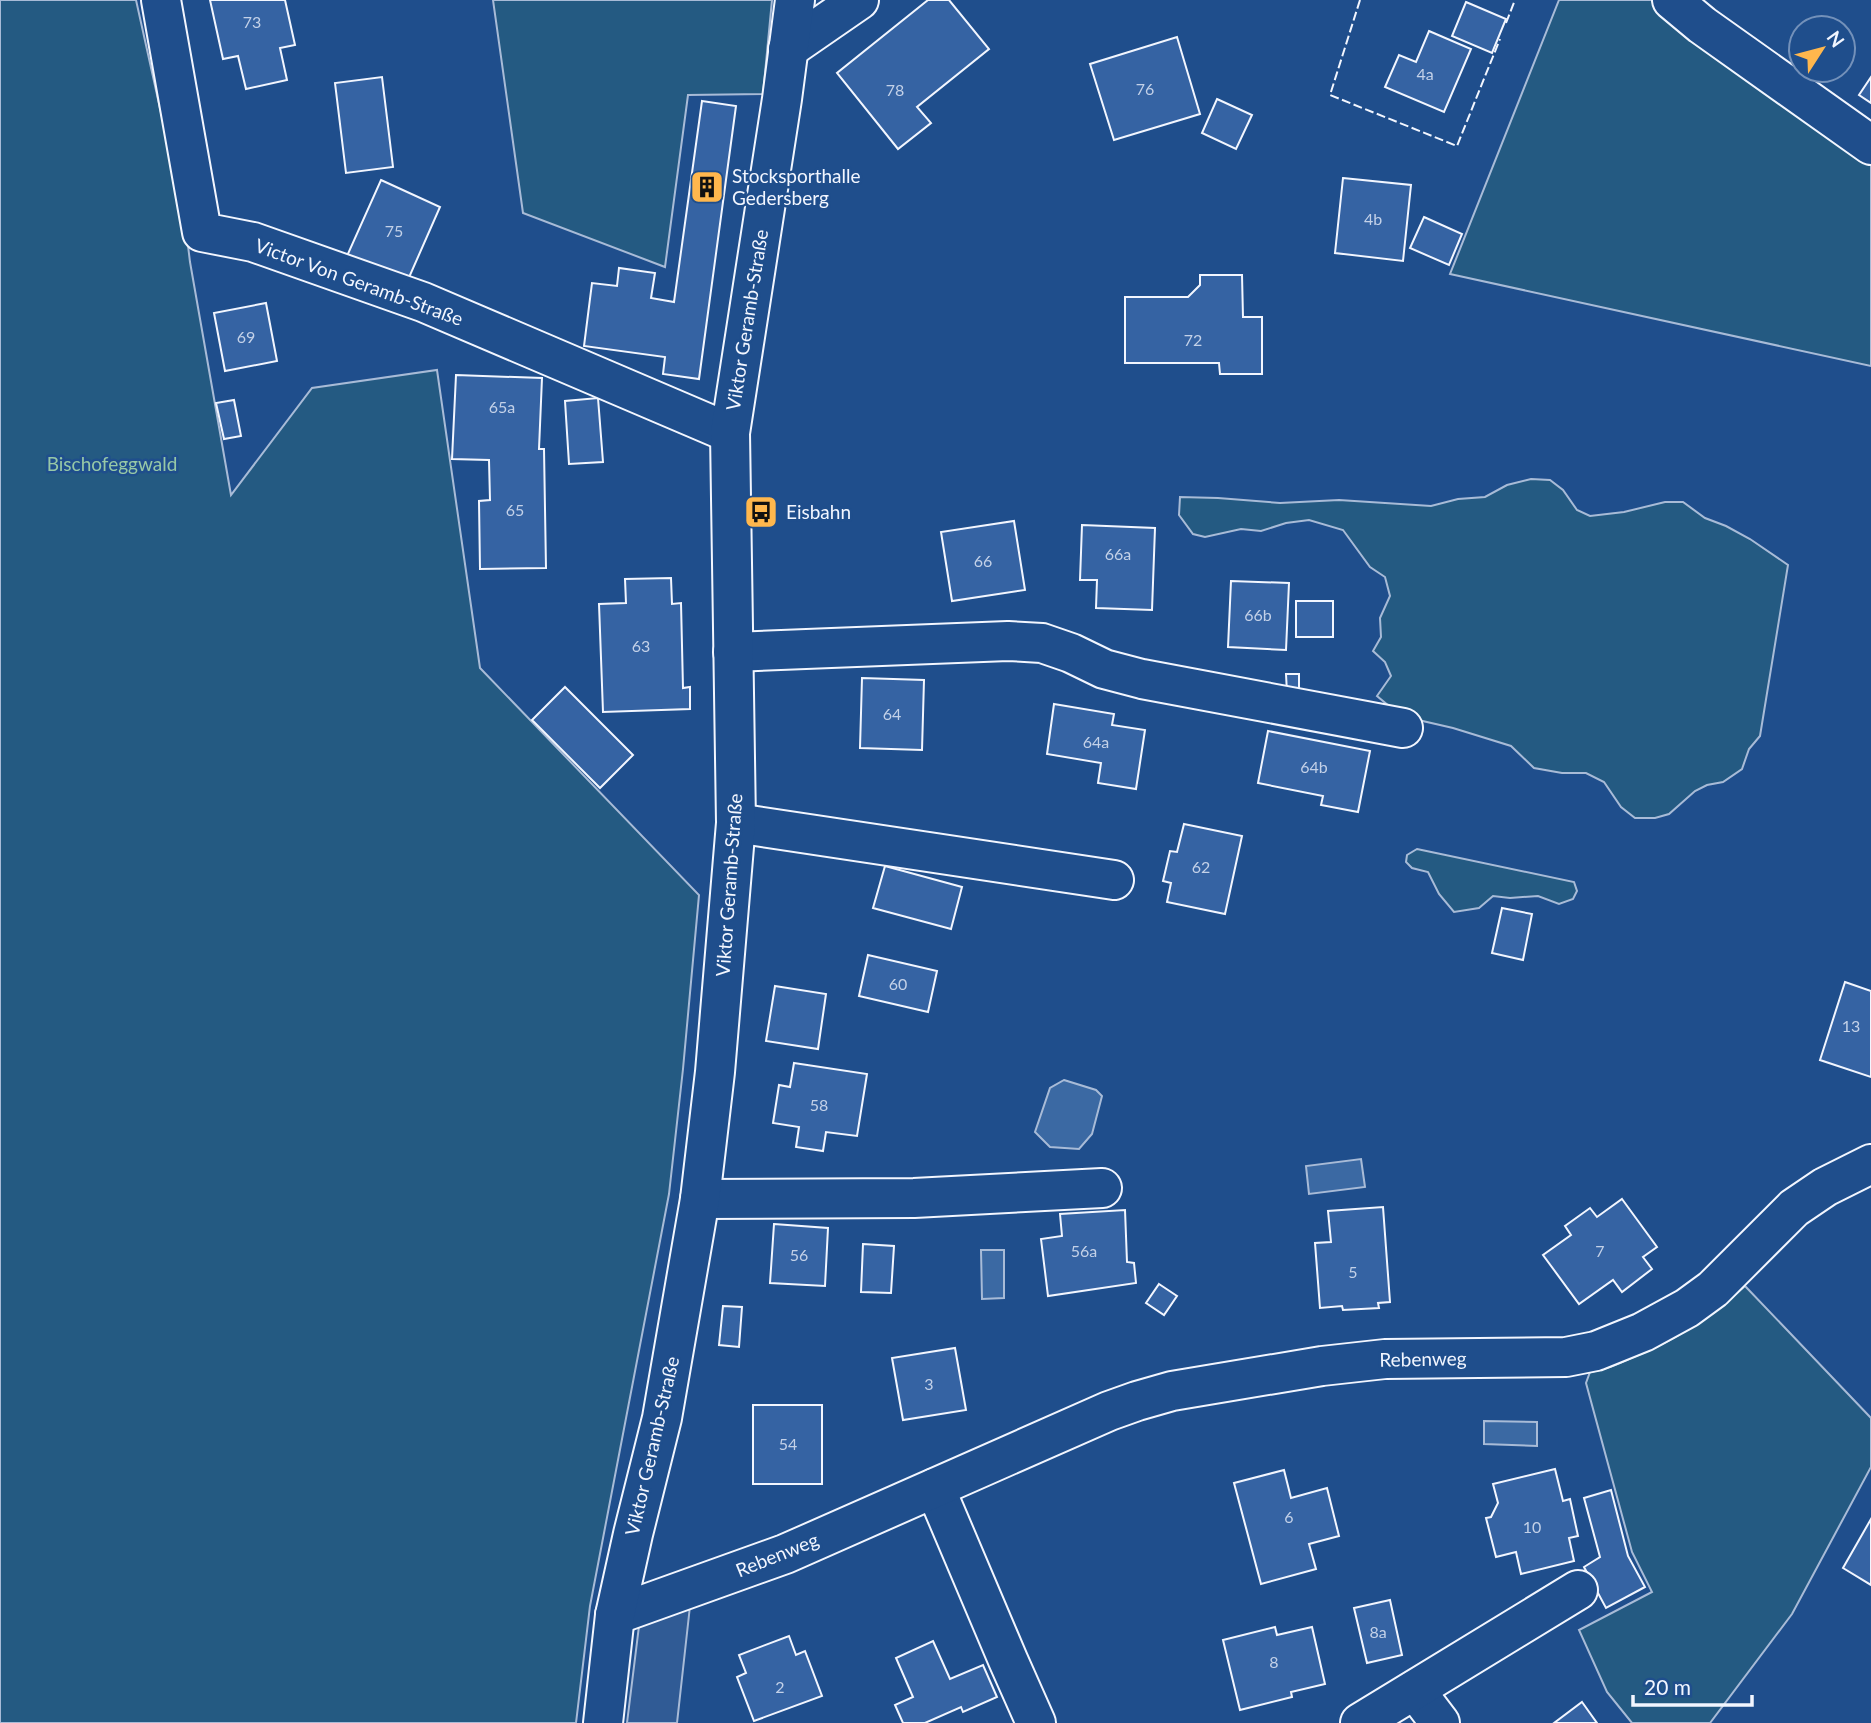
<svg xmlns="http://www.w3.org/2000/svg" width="1871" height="1723" viewBox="0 0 1871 1723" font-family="Lato,sans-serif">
  <rect width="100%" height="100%" fill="#1f4e8c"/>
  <g fill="#245a82" stroke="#a8bbd7" stroke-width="2">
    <polygon points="0,0 136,0 185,221 190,262 231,495 312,388 437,370 480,668 699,895 683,1069 669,1194 590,1606 576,1723 0,1723"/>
    <polygon points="493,0 772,0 763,94 688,95 665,267 523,213"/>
    <polygon points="1559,0 1657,0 1871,155 1871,366 1450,274"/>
    <polygon points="1531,479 1550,480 1563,490 1577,510 1590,516 1624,512 1665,502 1683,502 1705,518 1726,526 1750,539 1788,565 1760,736 1749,749 1742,769 1723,782 1707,785 1695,791 1669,814 1655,818 1635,818 1621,807 1604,782 1586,773 1562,773 1534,768 1511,746 1453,728 1401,716 1377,696 1391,676 1385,662 1373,651 1381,637 1380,618 1390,596 1385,577 1370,567 1343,530 1309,520 1286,523 1261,531 1241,529 1205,537 1193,534 1179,515 1180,497 1218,498 1280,503 1339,500 1431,506 1458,499 1485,497 1507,485"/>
    <polygon points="1417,849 1574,882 1577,891 1573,899 1559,904 1538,896 1510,898 1493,896 1479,908 1454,912 1439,894 1428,872 1412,868 1406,862 1407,855"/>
    <path d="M1745,1286L1871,1418V1467L1792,1614L1710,1723H1632L1607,1692L1579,1630L1652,1592L1632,1552L1586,1383L1590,1372C1605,1370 1618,1364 1631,1358C1675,1341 1710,1318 1745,1286Z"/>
  </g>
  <polygon fill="#305b95" stroke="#a8bbd7" stroke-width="2" points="690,1606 677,1723 627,1723 639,1626"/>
  <g fill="#3b69a3" stroke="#a8bbd7" stroke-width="2">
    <polygon points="1064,1080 1096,1090 1102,1096 1092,1134 1079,1149 1050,1147 1035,1132 1050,1088"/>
    <polygon points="1361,1159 1365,1187 1309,1194 1306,1166"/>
    <polygon points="981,1250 1004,1250 1004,1298 982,1299"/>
    <polygon points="1484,1421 1537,1422 1537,1446 1484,1444"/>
  </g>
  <g fill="#3563a3" stroke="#f2f6ff" stroke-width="2">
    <polygon points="210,0 285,0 295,45 280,48 287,80 246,89 238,56 223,59"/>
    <polygon points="928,0 949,0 989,49 917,107 931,123 898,149 837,73"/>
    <polygon points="1466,2 1506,19 1492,53 1452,36"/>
    <polygon points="1429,31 1471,49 1444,112 1385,87 1399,55 1416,62"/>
    <polygon points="1177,37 1200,114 1114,140 1090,64"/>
    <polygon points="382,77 393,167 346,173 335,83"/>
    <polygon points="1871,77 1871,103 1859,95"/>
    <polygon points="1217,99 1252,115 1236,149 1202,133"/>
    <polygon points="702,101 736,106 699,379 663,374 665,357 584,346 592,283 617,286 619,268 655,273 651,298 674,302"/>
    <polygon points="1343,178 1411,185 1403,261 1335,253"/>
    <polygon points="381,180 440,207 407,282 347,256"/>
    <polygon points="1424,217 1462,234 1449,265 1410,248"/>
    <polygon points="1200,275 1242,275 1243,317 1262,317 1262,374 1220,374 1219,363 1125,363 1125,297 1188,297 1200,285"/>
    <polygon points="266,303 277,361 225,371 214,313"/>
    <polygon points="456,375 542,378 539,449 544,449 546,568 480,569 479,501 490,500 489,460 452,459"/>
    <polygon points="598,398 603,462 569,464 565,401"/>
    <polygon points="234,400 241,436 224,439 216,403"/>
    <polygon points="1014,521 1025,590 952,601 941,532"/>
    <polygon points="1082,525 1155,528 1152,610 1096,608 1097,580 1080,580"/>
    <polygon points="671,578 672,604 681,603 683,688 690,687 690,709 603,712 599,604 626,603 625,579"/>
    <polygon points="1231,581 1289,583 1286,650 1228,647"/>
    <rect x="1296" y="601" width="37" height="36"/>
    <polygon points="1286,674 1299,674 1299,693 1287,693"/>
    <polygon points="862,678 924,680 922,750 860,748"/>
    <polygon points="565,687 633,755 600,788 532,720"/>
    <polygon points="1054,704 1114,714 1112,725 1145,730 1136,789 1098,783 1101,763 1047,754"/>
    <polygon points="1268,731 1370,751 1358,812 1321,805 1323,796 1258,783"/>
    <polygon points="1184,824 1242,836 1225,914 1167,902 1171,883 1163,881 1170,851 1177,852"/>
    <polygon points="885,866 962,887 951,929 873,908"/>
    <polygon points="1502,908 1532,914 1523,960 1492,953"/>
    <polygon points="868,955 937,971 928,1012 859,996"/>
    <polygon points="1845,982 1871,991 1871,1077 1820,1060"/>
    <polygon points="775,986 826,994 818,1049 766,1041"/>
    <polygon points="794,1063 867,1074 857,1136 826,1132 823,1151 796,1147 799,1127 773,1123 779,1085 790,1087"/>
    <polygon points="1622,1199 1657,1247 1643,1257 1652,1269 1622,1292 1613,1280 1579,1304 1543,1255 1571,1235 1565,1226 1590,1208 1597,1217"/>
    <polygon points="1383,1207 1390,1302 1378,1303 1379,1308 1343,1310 1342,1306 1320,1308 1315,1243 1331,1242 1328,1211"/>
    <polygon points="1125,1210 1127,1262 1134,1263 1136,1283 1048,1296 1041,1239 1062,1236 1060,1214"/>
    <polygon points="774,1224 828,1228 825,1286 770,1283"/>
    <polygon points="863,1244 894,1246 891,1293 861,1292"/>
    <polygon points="1159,1284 1177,1296 1164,1315 1146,1303"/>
    <polygon points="723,1306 742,1307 739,1347 719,1345"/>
    <polygon points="955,1348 966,1410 903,1420 892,1358"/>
    <rect x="753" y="1405" width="69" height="79"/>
    <polygon points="1555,1469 1563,1501 1570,1499 1578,1536 1569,1538 1574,1561 1521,1574 1516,1552 1496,1557 1486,1518 1491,1517 1498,1503 1493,1484"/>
    <polygon points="1284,1470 1291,1498 1327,1488 1339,1536 1309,1544 1316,1569 1261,1584 1234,1483"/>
    <polygon points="1611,1490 1628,1556 1645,1587 1606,1608 1584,1567 1600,1557 1584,1498"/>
    <polygon points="1871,1519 1871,1585 1843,1568"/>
    <polygon points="1390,1600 1402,1655 1367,1663 1354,1608"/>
    <polygon points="1275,1627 1277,1635 1312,1627 1325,1684 1291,1692 1292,1697 1240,1710 1223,1640"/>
    <polygon points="789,1636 796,1655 805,1651 822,1696 754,1721 737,1677 746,1673 739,1655"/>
    <polygon points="933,1641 950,1679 983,1665 997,1697 963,1712 961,1707 925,1723 903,1723 895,1705 913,1697 896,1658"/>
    <polygon points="1582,1702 1597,1723 1554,1723"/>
  </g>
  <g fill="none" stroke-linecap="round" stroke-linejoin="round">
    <defs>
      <g id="minor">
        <polyline points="161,0 202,232 253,242 423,302 730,433"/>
        <polyline points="1672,0 1702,25 1871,145"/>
        <polyline points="788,49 859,0"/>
        <polyline points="733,652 1008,641 1042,643 1071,653 1104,669 1142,679 1403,728"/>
        <polyline points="736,823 1114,880"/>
        <polyline points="700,1199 914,1198 1102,1188"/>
        <polyline points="935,1488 1008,1660 1036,1723"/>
        <polyline points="615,1615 785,1554 1109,1411 1137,1401 1172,1391 1322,1366 1385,1359 1566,1357 1596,1351 1643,1332 1687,1308 1713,1289 1794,1208 1825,1187 1871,1164"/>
        <polyline points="1415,1690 1440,1723"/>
        <polyline points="603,1723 615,1615 633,1534 662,1418 700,1199 715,1072 736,823 730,433 782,99 795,0"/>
        <polyline points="1360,1723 1578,1590"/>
      </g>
    </defs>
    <use href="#minor" stroke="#f2f6ff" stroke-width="42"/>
    <use href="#minor" stroke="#1f4e8c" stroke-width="38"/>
    <g stroke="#f2f6ff" stroke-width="2" stroke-dasharray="9 3.5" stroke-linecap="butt">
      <polyline points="1360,0 1330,95 1457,146 1500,39"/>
      <polyline points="1506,23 1515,0"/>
    </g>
  </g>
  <defs>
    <symbol id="building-square" viewBox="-11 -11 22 22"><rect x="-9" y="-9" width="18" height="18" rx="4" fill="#ffb74d" stroke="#1f4e8c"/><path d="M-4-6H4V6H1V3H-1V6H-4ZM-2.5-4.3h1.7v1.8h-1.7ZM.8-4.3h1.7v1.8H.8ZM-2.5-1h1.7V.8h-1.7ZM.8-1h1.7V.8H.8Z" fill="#111"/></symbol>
    <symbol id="bus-square" viewBox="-11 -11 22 22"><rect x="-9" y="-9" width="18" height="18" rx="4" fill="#ffb74d" stroke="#1f4e8c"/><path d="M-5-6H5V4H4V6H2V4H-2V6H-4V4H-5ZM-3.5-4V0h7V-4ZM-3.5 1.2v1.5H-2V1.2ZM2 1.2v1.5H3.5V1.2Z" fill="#111"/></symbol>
  </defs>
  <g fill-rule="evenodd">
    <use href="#building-square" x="688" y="168" width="38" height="38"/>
    <use href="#bus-square" x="742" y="493" width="38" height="38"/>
  </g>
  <g text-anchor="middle" stroke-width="5" stroke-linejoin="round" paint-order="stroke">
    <g font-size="16" fill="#c3d1e8">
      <text x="252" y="28">73</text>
      <text x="1425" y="80">4a</text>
      <text x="1145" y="95">76</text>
      <text x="895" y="96">78</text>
      <text x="1373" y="225">4b</text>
      <text x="394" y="237">75</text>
      <text x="246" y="343">69</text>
      <text x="1193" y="346">72</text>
      <text x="502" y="413">65a</text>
      <text x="515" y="516">65</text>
      <text x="1118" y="560">66a</text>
      <text x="983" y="567">66</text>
      <text x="1258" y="621">66b</text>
      <text x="641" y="652">63</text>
      <text x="892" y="720">64</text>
      <text x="1096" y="748">64a</text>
      <text x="1314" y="773">64b</text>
      <text x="1201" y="873">62</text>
      <text x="898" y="990">60</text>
      <text x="1851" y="1032">13</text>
      <text x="819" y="1111">58</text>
      <text x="1084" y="1257">56a</text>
      <text x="1600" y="1257">7</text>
      <text x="799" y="1261">56</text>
      <text x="1353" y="1278">5</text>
      <text x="929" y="1390">3</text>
      <text x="788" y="1450">54</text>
      <text x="1289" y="1523">6</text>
      <text x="1532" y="1533">10</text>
      <text x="1378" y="1638">8a</text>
      <text x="1274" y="1668">8</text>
      <text x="780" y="1693">2</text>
    </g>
    <g font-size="19" fill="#f2f6ff" stroke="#1f4e8c" text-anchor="start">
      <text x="732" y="183">Stocksporthalle<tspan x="732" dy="22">Gedersberg</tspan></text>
      <text x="786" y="519">Eisbahn</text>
    </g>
    <g font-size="19" fill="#f2f6ff" stroke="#1f4e8c">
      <text transform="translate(359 282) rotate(20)" y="7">Victor Von Geramb-Straße</text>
      <text transform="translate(747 320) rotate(-81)" y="7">Viktor Geramb-Straße</text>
      <text transform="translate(729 885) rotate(-86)" y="7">Viktor Geramb-Straße</text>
      <text transform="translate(1423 1359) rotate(-1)" y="7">Rebenweg</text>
      <text transform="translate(652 1446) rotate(-77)" y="7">Viktor Geramb-Straße</text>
      <text transform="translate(777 1555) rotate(-22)" y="7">Rebenweg</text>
    </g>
    <g font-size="19" fill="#97c8a6" stroke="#1f4e8c">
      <text x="112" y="471">Bischofeggwald</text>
    </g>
  </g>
  <g transform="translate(1822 49) rotate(54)"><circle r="33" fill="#1f4e8c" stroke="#7391ba" stroke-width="2"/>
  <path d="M0-5L12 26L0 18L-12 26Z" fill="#ffb74d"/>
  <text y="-10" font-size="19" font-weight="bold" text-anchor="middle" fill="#f2f6ff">N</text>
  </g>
  <path d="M1633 1695v10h119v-10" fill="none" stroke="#f2f6ff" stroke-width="3.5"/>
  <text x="1644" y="1695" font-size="21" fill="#f2f6ff" stroke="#1f4e8c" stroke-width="5" paint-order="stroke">20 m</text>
</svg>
